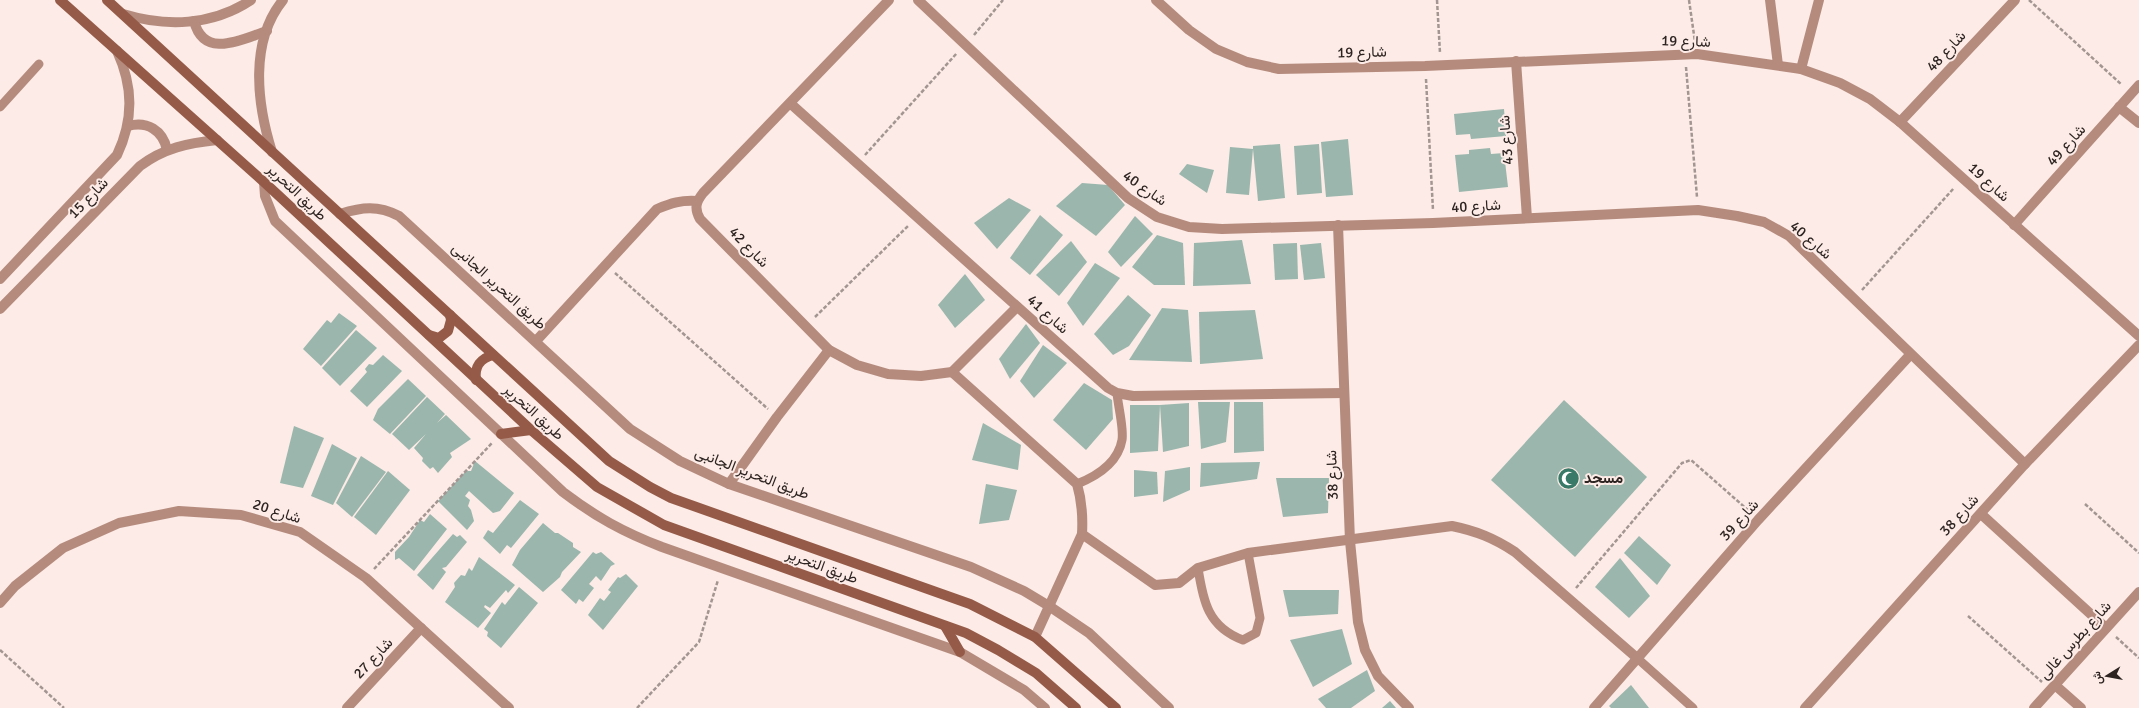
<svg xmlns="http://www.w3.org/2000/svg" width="2139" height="708" viewBox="0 0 2139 708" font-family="Signika,Vazirmatn,sans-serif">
  <rect width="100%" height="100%" fill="#fcebe6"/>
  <g fill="#9ab6ad">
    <polygon points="1504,109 1506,136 1471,139 1470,134 1456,135 1454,114"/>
    <polygon points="1348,139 1353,195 1326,197 1321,142"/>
    <polygon points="1280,144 1285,198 1258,201 1253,149 1249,195 1226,193 1230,147 1253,149 1253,146"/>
    <polygon points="1319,144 1322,193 1297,195 1294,146"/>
    <polygon points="1490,148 1491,154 1504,153 1508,187 1459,192 1455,155 1469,154 1469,150"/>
    <polygon points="1187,164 1214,170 1207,193 1179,174"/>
    <polygon points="1082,183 1108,185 1125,205 1096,236 1056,206"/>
    <polygon points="1009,198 1031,210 997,249 974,223"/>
    <polygon points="1040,215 1063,235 1030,275 1010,258"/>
    <polygon points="1135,216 1153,234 1121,267 1108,252"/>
    <polygon points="1157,235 1183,243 1185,285 1154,285 1132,267"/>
    <polygon points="1242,240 1251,284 1193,286 1194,243"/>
    <polygon points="1071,241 1087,262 1059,296 1036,275"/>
    <polygon points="1297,243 1298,279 1275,280 1273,244"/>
    <polygon points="1321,243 1325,278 1304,280 1300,245"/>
    <polygon points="1095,263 1120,278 1083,326 1067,303"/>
    <polygon points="965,274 985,300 955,328 938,305"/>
    <polygon points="1128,295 1151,315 1129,346 1113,355 1094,334"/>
    <polygon points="1162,308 1188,310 1192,362 1129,360"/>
    <polygon points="1255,310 1263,359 1200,364 1199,312"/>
    <polygon points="339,313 357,326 321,366 303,349 327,320 331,323"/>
    <polygon points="1026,324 1040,343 1010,379 999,359"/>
    <polygon points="356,330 377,348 340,386 322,368"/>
    <polygon points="1043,345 1067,363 1034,398 1020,381"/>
    <polygon points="383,355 402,371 367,407 350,391 367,372 365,369 369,364 373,365"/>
    <polygon points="408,379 426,396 390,434 373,420 378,409"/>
    <polygon points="1084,383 1112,400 1113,419 1086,450 1053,420"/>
    <polygon points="427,397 445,414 437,423 446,415 471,439 450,453 452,457 438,473 433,467 430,469 422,461 423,458 414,448 426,434 409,450 392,434"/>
    <polygon points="1564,400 1647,477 1575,557 1491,480"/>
    <polygon points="1198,402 1230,402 1226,442 1201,449"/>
    <polygon points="1234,402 1263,402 1264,451 1234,453"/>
    <polygon points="1189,403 1189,446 1163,452 1160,405"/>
    <polygon points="1130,405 1160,405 1158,451 1130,453"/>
    <polygon points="983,423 1021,445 1018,470 972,460"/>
    <polygon points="294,426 324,438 303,488 280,483"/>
    <polygon points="332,444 357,458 333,505 311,496"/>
    <polygon points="361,456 386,472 352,517 336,503"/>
    <polygon points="475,461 514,493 500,511 493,513 469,491 465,496 470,500 468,506 471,510 474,521 467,530 438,501 466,471 471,471"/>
    <polygon points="1260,462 1257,479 1200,487 1201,463"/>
    <polygon points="1190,467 1190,490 1163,502 1165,471"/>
    <polygon points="1134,470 1157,472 1158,494 1134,497"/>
    <polygon points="388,471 410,490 376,535 354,517"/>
    <polygon points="1276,478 1329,478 1328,513 1283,517"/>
    <polygon points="986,484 1017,490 1009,520 979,524"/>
    <polygon points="520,500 539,514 511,548 507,545 500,554 483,538 488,530 493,533"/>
    <polygon points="430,514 447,529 414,571 399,558 395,560 395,552 409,537 420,520 424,522"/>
    <polygon points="543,523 555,533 558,533 573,543 573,547 581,552 562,572 560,577 543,592 512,565 520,550"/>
    <polygon points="453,534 457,537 460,535 467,542 446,567 442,568 446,572 433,590 417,575"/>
    <polygon points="1639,536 1671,565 1657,585 1624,553"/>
    <polygon points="593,552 596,554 601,552 615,564 611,566 601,581 596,576 589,584 594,588 583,602 579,599 576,604 561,590"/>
    <polygon points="479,557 515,585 508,593 506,590 490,608 485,605 484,607 491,613 478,628 445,602 455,587 454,583 461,575 465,576 469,568 472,571"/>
    <polygon points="1620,558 1650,596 1629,618 1595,587"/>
    <polygon points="626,574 638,586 603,630 588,615 600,598 604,601 611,592 608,590 618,577 620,578"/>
    <polygon points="519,587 538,603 501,648 487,636 488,632 484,629 502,602 505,605"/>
    <polygon points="1283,590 1339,590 1338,614 1289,617"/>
    <polygon points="1342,629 1352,664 1313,687 1290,640"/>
    <polygon points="1367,670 1375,691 1351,708 1326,708 1318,699"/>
    <polygon points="1631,685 1649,708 1611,708 1609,706"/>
    <polygon points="1390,701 1396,708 1382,708"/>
  </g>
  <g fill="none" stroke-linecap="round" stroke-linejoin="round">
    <g stroke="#a39591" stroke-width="2.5" stroke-dasharray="4 2" stroke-linecap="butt">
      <polyline points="1437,0 1440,53"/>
      <polyline points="1689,0 1695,42"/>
      <polyline points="2029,0 2122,85"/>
      <polyline points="974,35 1003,0"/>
      <polyline points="1686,67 1697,197"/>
      <polyline points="1426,79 1433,210"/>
      <polyline points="865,155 957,53"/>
      <polyline points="615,273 768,409"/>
      <polyline points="1862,290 1954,188"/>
      <polyline points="815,317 909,225"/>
      <polyline points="2085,504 2139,553"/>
      <polyline points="374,569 492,443"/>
      <polyline points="1576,588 1682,463 1691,460 1749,511"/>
      <polyline points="1968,616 2042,682"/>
      <polyline points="2116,637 2139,658"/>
      <polyline points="0,650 64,708"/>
      <polyline points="637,708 699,642 718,580"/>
    </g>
    <g stroke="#b58b7e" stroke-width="9">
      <polyline points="0,107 39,64"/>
      <path d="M1077,484C1097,476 1118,463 1122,440C1124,428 1118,406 1117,393"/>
      <path d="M1198,568C1203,601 1208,627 1243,640L1256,633L1260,618L1248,553"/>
      <polyline points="1637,658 1693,708"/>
    </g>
    <g stroke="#b58b7e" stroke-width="10">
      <path d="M889,0L703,193C696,202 694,208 700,219L829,350L857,365L888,374L921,376L952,372L1017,307"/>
      <polyline points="918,0 1128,198 1157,217 1189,227 1222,229 1433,223 1698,210 1737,216 1764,222 1789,236 2025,464"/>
      <polyline points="1156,0 1189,30 1216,49 1247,62 1279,69 1425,66 1697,54 1801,69 1840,83 1870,99 1900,122 2139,336"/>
      <polyline points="1770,0 1778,65"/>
      <path d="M123,14C166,27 212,26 251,0"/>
      <path d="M194,21C204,60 242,39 267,31"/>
      <polyline points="1516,61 1527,218"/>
      <polyline points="1801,69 1819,0"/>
      <polyline points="791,104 1108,388 1117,393 1133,396 1344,393"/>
      <polyline points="2119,107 2139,123"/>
      <polyline points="1900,122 2015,0"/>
      <path d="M128,126C147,121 163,130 167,150"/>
      <path d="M272,152C257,104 249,42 283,0"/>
      <path d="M264,182L265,196L275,221L563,492C596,517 623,532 662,547L960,652L1024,690L1045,708"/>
      <path d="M340,214C362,207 378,205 399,216L630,429L680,461L729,484L971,567L1024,591L1049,606L1089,633L1169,708"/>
      <polyline points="1338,225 1350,541 1358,622 1365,650 1378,676 1409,708"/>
      <polyline points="2014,225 2139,85"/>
      <path d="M0,279L117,155C134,119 133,86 117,51"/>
      <path d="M0,309L140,166C164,148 188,143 217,140"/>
      <path d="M536,341L657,209C671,203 681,200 697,201"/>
      <path d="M952,372L1077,484C1082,501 1083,516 1082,534L1035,637"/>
      <polyline points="729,484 777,417 829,350"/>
      <polyline points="1981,514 2106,628"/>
      <path d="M1082,534L1155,585L1179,583L1198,568L1248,553L1452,526C1476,531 1494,538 1515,552L1637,658"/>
      <polyline points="0,603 15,586 63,548 119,523 179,511 241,515 300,532 366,578 509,708"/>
      <polyline points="2055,685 2081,708"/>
      <polyline points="347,708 421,628"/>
      <polyline points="1594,708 1758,520 1910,355"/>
      <polyline points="1805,708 2025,464 2139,345"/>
      <polyline points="2034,708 2139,592"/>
    </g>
    <g stroke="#955b48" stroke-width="10">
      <polyline points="60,0 264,182 531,430 597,487 664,525 966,633 998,650 1036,673 1076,708"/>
      <polyline points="107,0 546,403 609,461 650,487 671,498 970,604 1035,637 1116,708"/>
      <polyline points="429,335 439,338 448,331 451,320 450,315"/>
      <path d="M476,380C474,367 481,358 493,355"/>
      <polyline points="501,434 531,430"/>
      <polyline points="945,626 960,652"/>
    </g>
  </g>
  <defs>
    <symbol id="mosque-disc" viewBox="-11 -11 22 22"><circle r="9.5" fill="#387967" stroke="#fcebe6"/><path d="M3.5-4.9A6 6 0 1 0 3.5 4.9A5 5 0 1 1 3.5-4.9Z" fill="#fff"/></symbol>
  </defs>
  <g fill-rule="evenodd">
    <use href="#mosque-disc" x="1556" y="466" width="25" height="25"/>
  </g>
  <g text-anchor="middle" stroke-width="4" stroke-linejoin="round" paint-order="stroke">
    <g font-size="15" fill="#2d2320" stroke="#fcebe6">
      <text transform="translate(1686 41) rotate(2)" y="5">شارع 19</text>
      <text transform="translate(1946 51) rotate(-47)" y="5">شارع 48</text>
      <text transform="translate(1362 52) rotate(-1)" y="5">شارع 19</text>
      <text transform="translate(1506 140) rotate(-94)" y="5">شارع 43</text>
      <text transform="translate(2066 145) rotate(-48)" y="5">شارع 49</text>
      <text transform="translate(1989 182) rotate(42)" y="5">شارع 19</text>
      <text transform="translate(1145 188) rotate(35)" y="5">شارع 40</text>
      <text transform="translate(297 192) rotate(43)" y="5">طريق التحرير</text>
      <text transform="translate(88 198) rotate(-46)" y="5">شارع 15</text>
      <text transform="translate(1476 206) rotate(-3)" y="5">شارع 40</text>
      <text transform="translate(1811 240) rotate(41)" y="5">شارع 40</text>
      <text transform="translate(749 247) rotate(46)" y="5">شارع 42</text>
      <text transform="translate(499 286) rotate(42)" y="5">طريق التحرير الجانبى</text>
      <text transform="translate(1048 314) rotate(42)" y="5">شارع 41</text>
      <text transform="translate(534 412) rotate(42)" y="5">طريق التحرير</text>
      <text transform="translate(752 473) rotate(21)" y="5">طريق التحرير الجانبى</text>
      <text transform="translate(1332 475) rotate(-92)" y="5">شارع 38</text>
      <text transform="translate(277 511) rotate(18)" y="5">شارع 20</text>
      <text transform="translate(1959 515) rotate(-48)" y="5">شارع 38</text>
      <text transform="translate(1739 520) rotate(-48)" y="5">شارع 39</text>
      <text transform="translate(822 566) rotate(20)" y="5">طريق التحرير</text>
      <text transform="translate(2075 640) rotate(-48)" y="5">شارع بطرس غالى</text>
      <text transform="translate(373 658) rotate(-47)" y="5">شارع 27</text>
    </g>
    <g font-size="15" font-weight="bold" fill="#2d2320" stroke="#fcebe6" text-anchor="start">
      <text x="1584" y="483">مسجد</text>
    </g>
  </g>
  <g transform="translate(2107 676) rotate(259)" stroke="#fcebe6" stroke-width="3" paint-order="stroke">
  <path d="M0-3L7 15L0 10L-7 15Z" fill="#2d2320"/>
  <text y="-6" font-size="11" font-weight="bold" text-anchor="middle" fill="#2d2320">ش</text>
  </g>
</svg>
